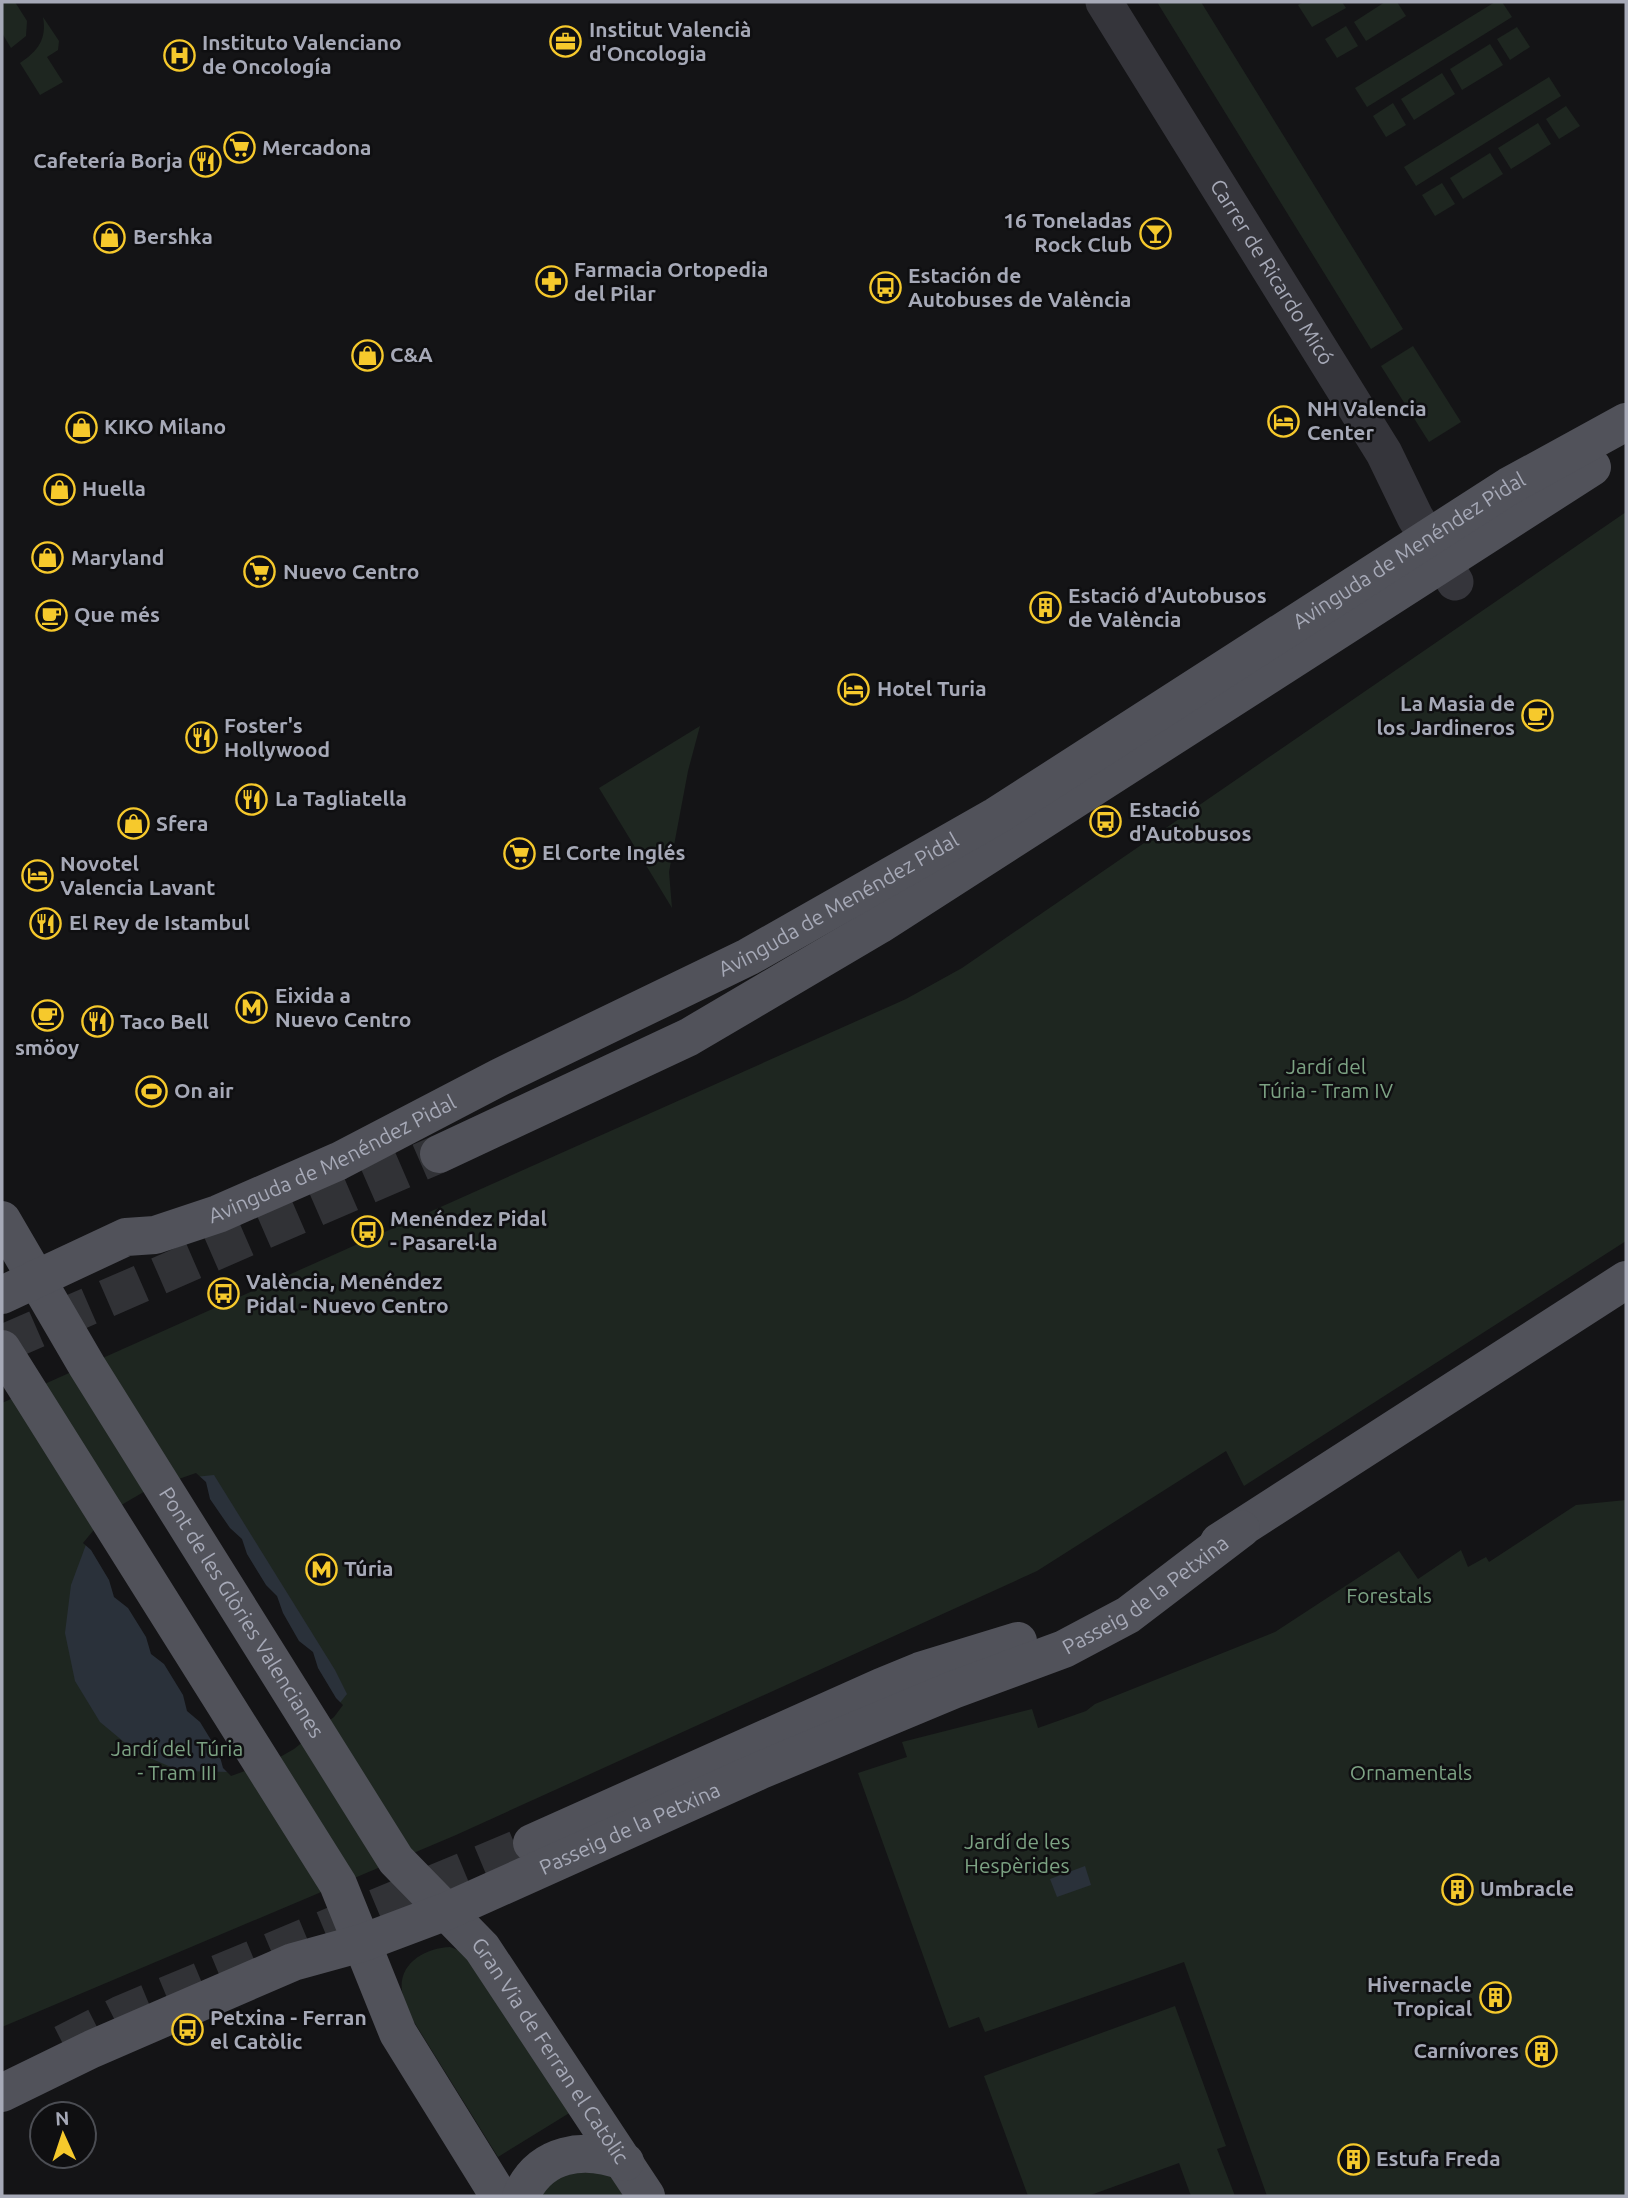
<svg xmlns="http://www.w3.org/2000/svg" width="1628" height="2198" viewBox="0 0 1628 2198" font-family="Ubuntu,sans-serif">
  <rect width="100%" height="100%" fill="#141416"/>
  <g fill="#1e2620">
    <polygon points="2,2 15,2 27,21 26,36 11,48 2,33"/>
    <polygon points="1157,2 1201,2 1403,329 1371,349"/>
    <polygon points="1304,2 1342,2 1346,8 1312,27 1298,5"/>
    <polygon points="1385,2 1397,2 1406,16 1366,41 1354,22"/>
    <polygon points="1495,2 1502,2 1512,17 1367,107 1355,88"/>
    <path d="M43,17L59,41L58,50L47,57L63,82L40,95L20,63C38,51 47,39 43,17Z"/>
    <polygon points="1346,26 1358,46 1337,58 1325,39"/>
    <polygon points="1517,27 1530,47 1510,60 1497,39"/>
    <polygon points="1490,44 1503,65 1462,90 1450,69"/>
    <polygon points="1442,73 1455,94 1414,120 1401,99"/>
    <polygon points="1549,77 1561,96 1416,186 1404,167"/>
    <polygon points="1393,103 1406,125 1386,137 1373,116"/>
    <polygon points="1566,106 1580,126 1559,139 1546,119"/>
    <polygon points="1538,123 1551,144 1511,169 1498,148"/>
    <polygon points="1490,153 1503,174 1463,199 1450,178"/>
    <polygon points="1442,183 1455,204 1435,216 1422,195"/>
    <polygon points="1413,346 1461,422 1429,442 1381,366"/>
    <polygon points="1626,512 1626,1241 1244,1486 1226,1451 1037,1571 456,1835 2,2027 2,1403 906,999 962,968"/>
    <polygon points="700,726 688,771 669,872 672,908 599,788"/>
    <polygon points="1626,1500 1626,2196 1267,2196 1184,1962 985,2032 979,2017 949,2028 858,1773 907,1757 902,1742 1032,1709 1038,1728 1086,1711 1095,1704 1275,1632 1399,1551 1418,1579 1461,1550 1468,1567 1486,1557 1489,1562 1576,1505"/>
    <path d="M450,1947L466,1953L571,2112L498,2157L411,2017C409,2010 405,2003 403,1996C395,1965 424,1948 450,1947Z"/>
    <polygon points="1175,2006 1226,2146 1217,2149 1235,2196 1191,2196 1179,2163 1088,2196 1028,2196 984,2076"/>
    <polygon points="558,2172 609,2173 623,2196 534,2196"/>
  </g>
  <g fill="#2a313a">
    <polygon points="214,1475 335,1670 347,1694 331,1714 230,1772 180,1771 136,1752 100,1722 75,1681 65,1633 71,1585 87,1542 195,1477"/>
    <polygon points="1085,1866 1091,1885 1057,1897 1050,1879"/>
  </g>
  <polygon fill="#141416" points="196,1473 206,1482 210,1499 230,1528 242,1539 247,1554 266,1585 277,1596 283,1613 299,1641 313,1652 318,1668 336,1698 343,1705 334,1717 294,1749 273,1761 231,1776 223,1768 219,1753 200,1722 187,1711 183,1695 164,1664 151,1654 146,1637 128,1608 114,1597 109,1580 91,1550 83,1543 102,1520 123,1504 147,1490"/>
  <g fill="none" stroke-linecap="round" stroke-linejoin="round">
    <g stroke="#313236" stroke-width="38" stroke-dasharray="38 19" stroke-linecap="butt">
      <polyline points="2,1344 439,1154"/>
      <polyline points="63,2044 122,2014 532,1843"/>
    </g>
    <path stroke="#35353b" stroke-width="37" id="s1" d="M1104,2L1384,453L1415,517L1455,582"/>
    <g stroke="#51525a" stroke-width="38">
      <polyline points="439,1154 689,1037 879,925 1592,467"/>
      <path id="s2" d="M2,1220L87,1366L396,1860L482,1948L646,2196"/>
      <path id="s3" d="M2,1295L126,1237L155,1235L218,1214L339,1161L500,1077L748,957L996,816L1509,486L1626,422"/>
      <polyline points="2,1349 338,1884 398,2033 499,2196"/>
      <polyline points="1219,1542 1626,1280"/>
      <polyline points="532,1843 881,1687 920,1671 1018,1641"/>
      <path id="s4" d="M2,2093L92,2049L293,1962L362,1943L447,1911L761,1770L953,1690L1064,1649L1128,1615L1241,1529"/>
      <path d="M521,2196C540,2152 584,2146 625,2162"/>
    </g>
  </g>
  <defs>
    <symbol id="office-ring" viewBox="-11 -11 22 22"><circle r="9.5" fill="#0f0f11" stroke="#f6c92c" stroke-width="1.5"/><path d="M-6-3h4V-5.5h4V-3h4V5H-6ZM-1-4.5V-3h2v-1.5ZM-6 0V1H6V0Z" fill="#f6c92c"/></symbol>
    <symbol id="hospital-ring" viewBox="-11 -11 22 22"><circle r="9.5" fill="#0f0f11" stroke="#f6c92c" stroke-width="1.5"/><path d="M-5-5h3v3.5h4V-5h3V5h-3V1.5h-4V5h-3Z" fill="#f6c92c"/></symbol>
    <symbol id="supermarket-ring" viewBox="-11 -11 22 22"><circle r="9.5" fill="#0f0f11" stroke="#f6c92c" stroke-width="1.5"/><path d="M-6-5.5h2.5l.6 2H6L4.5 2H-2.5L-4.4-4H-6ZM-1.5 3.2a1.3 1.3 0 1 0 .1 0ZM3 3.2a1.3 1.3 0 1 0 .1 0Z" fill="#f6c92c"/></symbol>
    <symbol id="restaurant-ring" viewBox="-11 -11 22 22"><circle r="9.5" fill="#0f0f11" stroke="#f6c92c" stroke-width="1.5"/><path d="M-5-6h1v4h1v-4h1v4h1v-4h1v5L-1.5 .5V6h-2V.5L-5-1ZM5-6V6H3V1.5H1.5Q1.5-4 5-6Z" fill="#f6c92c"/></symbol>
    <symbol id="bar-ring" viewBox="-11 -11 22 22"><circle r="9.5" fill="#0f0f11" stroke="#f6c92c" stroke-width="1.5"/><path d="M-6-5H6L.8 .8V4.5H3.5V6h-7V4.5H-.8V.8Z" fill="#f6c92c"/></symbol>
    <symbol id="shop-ring" viewBox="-11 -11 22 22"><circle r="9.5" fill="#0f0f11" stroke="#f6c92c" stroke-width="1.5"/><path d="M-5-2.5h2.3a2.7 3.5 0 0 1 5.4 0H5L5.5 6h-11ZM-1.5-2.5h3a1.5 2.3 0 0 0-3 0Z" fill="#f6c92c"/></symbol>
    <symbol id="pharmacy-ring" viewBox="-11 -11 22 22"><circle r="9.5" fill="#0f0f11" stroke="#f6c92c" stroke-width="1.5"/><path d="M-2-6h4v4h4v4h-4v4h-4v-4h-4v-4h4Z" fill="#f6c92c"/></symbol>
    <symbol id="bus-ring" viewBox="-11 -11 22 22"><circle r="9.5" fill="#0f0f11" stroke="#f6c92c" stroke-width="1.5"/><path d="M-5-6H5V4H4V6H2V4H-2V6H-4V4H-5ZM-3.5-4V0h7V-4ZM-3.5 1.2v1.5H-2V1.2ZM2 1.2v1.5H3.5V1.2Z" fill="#f6c92c"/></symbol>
    <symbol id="hotel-ring" viewBox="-11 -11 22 22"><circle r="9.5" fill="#0f0f11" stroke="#f6c92c" stroke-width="1.5"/><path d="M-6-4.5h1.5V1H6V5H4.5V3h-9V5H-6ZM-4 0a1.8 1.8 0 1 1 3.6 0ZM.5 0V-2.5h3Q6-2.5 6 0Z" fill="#f6c92c"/></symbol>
    <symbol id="building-ring" viewBox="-11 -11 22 22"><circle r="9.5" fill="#0f0f11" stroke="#f6c92c" stroke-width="1.5"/><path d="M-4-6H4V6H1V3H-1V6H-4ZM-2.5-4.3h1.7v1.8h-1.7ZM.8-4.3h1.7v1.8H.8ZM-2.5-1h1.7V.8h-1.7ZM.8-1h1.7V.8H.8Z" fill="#f6c92c"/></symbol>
    <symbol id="cafe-ring" viewBox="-11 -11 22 22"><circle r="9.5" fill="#0f0f11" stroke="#f6c92c" stroke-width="1.5"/><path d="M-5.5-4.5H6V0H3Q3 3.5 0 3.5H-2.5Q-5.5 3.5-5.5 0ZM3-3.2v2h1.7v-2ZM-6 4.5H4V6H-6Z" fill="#f6c92c"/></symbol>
    <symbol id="metro-ring" viewBox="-11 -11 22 22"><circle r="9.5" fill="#0f0f11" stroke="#f6c92c" stroke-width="1.5"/><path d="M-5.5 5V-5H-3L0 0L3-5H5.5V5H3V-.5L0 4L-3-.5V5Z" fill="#f6c92c"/></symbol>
    <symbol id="stadium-ring" viewBox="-11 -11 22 22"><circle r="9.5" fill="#0f0f11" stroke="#f6c92c" stroke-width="1.5"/><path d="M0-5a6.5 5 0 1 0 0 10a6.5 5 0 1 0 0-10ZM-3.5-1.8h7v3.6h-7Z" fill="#f6c92c"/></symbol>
  </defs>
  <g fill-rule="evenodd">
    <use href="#office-ring" x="548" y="24" width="35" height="35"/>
    <use href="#hospital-ring" x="162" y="38" width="35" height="35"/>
    <use href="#supermarket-ring" x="222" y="130" width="35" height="35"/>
    <use href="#restaurant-ring" x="188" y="144" width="35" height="35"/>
    <use href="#bar-ring" x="1138" y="216" width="35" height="35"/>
    <use href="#shop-ring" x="92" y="220" width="35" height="35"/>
    <use href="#pharmacy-ring" x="534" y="264" width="35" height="35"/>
    <use href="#bus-ring" x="868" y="270" width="35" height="35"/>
    <use href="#shop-ring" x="350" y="338" width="35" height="35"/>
    <use href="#hotel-ring" x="1266" y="404" width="35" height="35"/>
    <use href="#shop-ring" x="64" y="410" width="35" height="35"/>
    <use href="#shop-ring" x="42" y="472" width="35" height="35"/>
    <use href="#shop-ring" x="30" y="540" width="35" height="35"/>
    <use href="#supermarket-ring" x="242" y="554" width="35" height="35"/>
    <use href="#building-ring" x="1028" y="590" width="35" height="35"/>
    <use href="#cafe-ring" x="34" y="598" width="35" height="35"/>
    <use href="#hotel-ring" x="836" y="672" width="35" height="35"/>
    <use href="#cafe-ring" x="1520" y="698" width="35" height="35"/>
    <use href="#restaurant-ring" x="184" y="720" width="35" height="35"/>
    <use href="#restaurant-ring" x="234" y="782" width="35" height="35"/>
    <use href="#bus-ring" x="1088" y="804" width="35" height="35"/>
    <use href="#shop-ring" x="116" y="806" width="35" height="35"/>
    <use href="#supermarket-ring" x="502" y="836" width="35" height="35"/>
    <use href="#hotel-ring" x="20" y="858" width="35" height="35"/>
    <use href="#restaurant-ring" x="28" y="906" width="35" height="35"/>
    <use href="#metro-ring" x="234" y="990" width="35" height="35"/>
    <use href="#cafe-ring" x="30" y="998" width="35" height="35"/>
    <use href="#restaurant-ring" x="80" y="1004" width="35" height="35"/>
    <use href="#stadium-ring" x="134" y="1074" width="35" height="35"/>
    <use href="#bus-ring" x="350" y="1214" width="35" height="35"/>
    <use href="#bus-ring" x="206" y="1276" width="35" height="35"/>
    <use href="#metro-ring" x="304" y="1552" width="35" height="35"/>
    <use href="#building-ring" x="1440" y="1872" width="35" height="35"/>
    <use href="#building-ring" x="1478" y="1980" width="35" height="35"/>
    <use href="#bus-ring" x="170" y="2012" width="35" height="35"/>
    <use href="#building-ring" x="1524" y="2034" width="35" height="35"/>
    <use href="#building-ring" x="1336" y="2142" width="35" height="35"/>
  </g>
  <g text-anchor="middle" stroke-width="5" stroke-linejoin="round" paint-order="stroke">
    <g font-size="21" font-weight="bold" fill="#a6a9b7" stroke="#0f0f11" text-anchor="start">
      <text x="589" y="37">Institut Valencià<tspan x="589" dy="24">d'Oncologia</tspan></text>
      <text x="202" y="50">Instituto Valenciano<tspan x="202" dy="24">de Oncología</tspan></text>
      <text x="262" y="155">Mercadona</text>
      <text x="183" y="168" text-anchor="end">Cafetería Borja</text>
      <text x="1132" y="228" text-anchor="end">16 Toneladas<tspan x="1132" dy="24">Rock Club</tspan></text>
      <text x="133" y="244">Bershka</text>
      <text x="574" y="277">Farmacia Ortopedia<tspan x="574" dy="24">del Pilar</tspan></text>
      <text x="908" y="283">Estación de<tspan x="908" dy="24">Autobuses de València</tspan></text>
      <text x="390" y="362">C&amp;A</text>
      <text x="1307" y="416">NH Valencia<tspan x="1307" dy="24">Center</tspan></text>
      <text x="104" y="434">KIKO Milano</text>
      <text x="82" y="496">Huella</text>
      <text x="71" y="565">Maryland</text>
      <text x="283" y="579">Nuevo Centro</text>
      <text x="1068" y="603">Estació d'Autobusos<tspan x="1068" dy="24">de València</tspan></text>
      <text x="74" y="622">Que més</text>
      <text x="877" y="696">Hotel Turia</text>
      <text x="1515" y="711" text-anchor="end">La Masia de<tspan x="1515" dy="24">los Jardineros</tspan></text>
      <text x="224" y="733">Foster's<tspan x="224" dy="24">Hollywood</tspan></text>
      <text x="275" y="806">La Tagliatella</text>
      <text x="1129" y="817">Estació<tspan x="1129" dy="24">d'Autobusos</tspan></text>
      <text x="156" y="831">Sfera</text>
      <text x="542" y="860">El Corte Inglés</text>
      <text x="60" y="871">Novotel<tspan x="60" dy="24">Valencia Lavant</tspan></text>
      <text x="69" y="930">El Rey de Istambul</text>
      <text x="275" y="1003">Eixida a<tspan x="275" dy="24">Nuevo Centro</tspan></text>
      <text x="120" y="1029">Taco Bell</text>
      <text x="47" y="1055" text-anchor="middle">smöoy</text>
      <text x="174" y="1098">On air</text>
      <text x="390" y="1226">Menéndez Pidal<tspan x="390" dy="24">- Pasarel·la</tspan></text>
      <text x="246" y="1289">València, Menéndez<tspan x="246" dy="24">Pidal - Nuevo Centro</tspan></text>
      <text x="344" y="1576">Túria</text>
      <text x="1480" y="1896">Umbracle</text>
      <text x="1472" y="1992" text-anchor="end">Hivernacle<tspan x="1472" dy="24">Tropical</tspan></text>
      <text x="210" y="2025">Petxina - Ferran<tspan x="210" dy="24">el Catòlic</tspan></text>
      <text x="1519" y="2058" text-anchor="end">Carnívores</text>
      <text x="1376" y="2166">Estufa Freda</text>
    </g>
    <g font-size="21" fill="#a6a9b7" stroke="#0f0f11">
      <text dy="7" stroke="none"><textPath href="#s1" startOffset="318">Carrer de Ricardo Micó</textPath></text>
      <text dy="7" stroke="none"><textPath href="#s3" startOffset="1598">Avinguda de Menéndez Pidal</textPath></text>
      <text dy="7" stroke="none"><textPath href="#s3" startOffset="926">Avinguda de Menéndez Pidal</textPath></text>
      <text dy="7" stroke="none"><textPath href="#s3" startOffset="359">Avinguda de Menéndez Pidal</textPath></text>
      <text dy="7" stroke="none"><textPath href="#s4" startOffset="1250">Passeig de la Petxina</textPath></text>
      <text dy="7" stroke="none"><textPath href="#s2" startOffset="460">Pont de les Glòries Valencianes</textPath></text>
      <text dy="7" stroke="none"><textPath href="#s4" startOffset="682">Passeig de la Petxina</textPath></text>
      <text dy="7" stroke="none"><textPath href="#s2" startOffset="998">Gran Via de Ferran el Catòlic</textPath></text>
    </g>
    <g font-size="21" fill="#7ca283" stroke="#0f0f11">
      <text x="1326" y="1074">Jardí del<tspan x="1326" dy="24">Túria - Tram IV</tspan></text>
      <text x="1389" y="1603">Forestals</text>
      <text x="177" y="1756">Jardí del Túria<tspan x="177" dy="24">- Tram III</tspan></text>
      <text x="1411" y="1780">Ornamentals</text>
      <text x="1017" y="1849">Jardí de les<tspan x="1017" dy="24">Hespèrides</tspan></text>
    </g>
  </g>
  <rect width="1628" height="2198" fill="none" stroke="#a6a9b7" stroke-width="7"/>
  <g transform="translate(63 2135) rotate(357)"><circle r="33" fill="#0f0f11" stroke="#4b4d53" stroke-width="2"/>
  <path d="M0-5L12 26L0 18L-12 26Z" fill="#f6c92c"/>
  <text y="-10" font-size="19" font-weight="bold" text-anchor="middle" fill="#a6a9b7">N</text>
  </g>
</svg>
